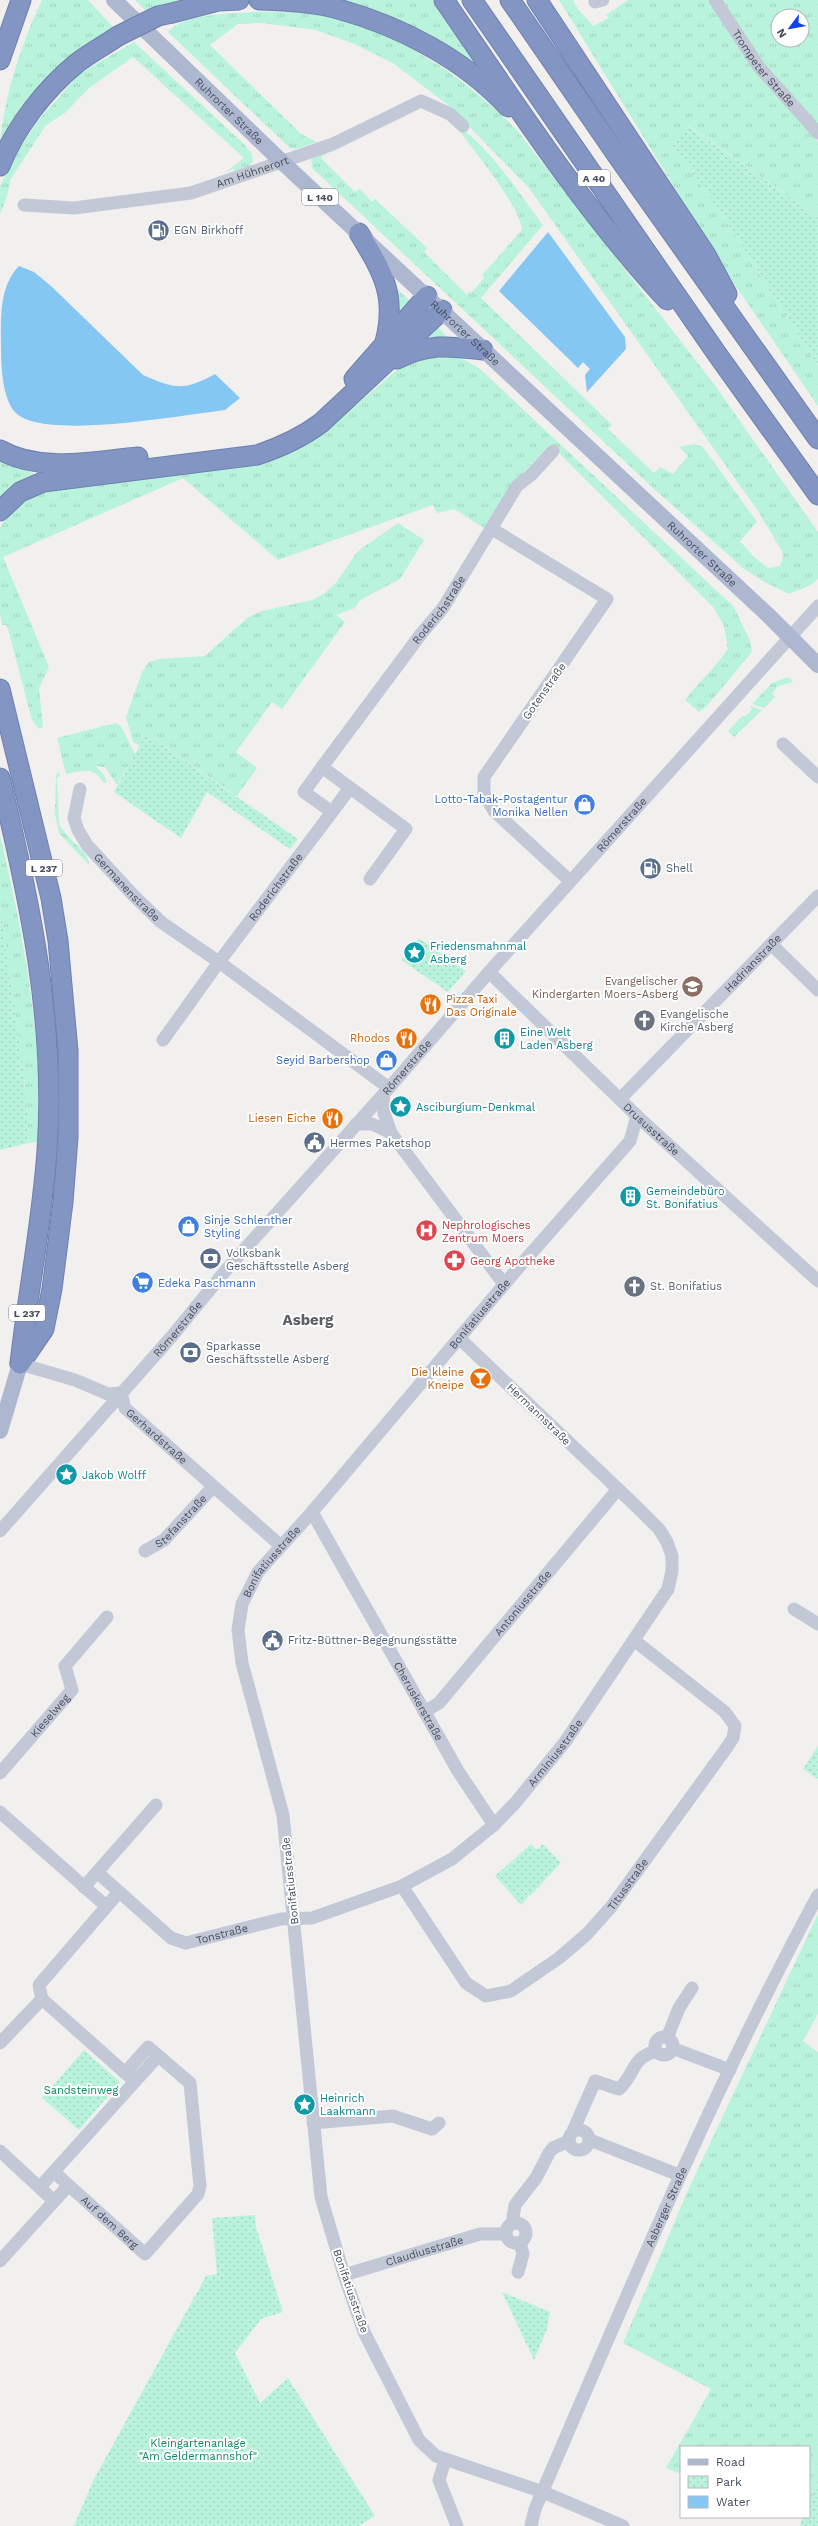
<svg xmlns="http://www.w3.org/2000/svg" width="818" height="2526" viewBox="0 0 818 2526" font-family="'Work Sans',sans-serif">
  <defs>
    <pattern id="grass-tufts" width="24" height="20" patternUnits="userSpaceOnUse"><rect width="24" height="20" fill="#baf3db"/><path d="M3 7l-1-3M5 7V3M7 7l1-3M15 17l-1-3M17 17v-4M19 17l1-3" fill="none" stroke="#a1d2be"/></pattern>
    <pattern id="park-dots" width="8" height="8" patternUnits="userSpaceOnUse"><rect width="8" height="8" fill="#baf3db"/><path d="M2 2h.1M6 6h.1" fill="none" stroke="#a1d2be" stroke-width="1.8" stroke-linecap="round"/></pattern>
  </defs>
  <rect width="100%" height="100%" fill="#f2efef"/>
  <g fill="url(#grass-tufts)" fill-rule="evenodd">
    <path d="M42,0H88L113,27L89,43L0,153C0,108 22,41 42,0Z"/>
    <polygon points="135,0 181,0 146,11"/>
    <polygon points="315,0 433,0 490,83"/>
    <polygon points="559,0 573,0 578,9 593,26 609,18 606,15 628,0 708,0 763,81 818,141 818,217 689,126 672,144 725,219 818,366 818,406 731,279"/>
    <path d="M722,0H818V124L765,65ZM778,16H802V40H778Z"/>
    <path d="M255,12C281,12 308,12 334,18C405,36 465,78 516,129L714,384L818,532V579C809,589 799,588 789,594L761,580L743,568L653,488L312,168L311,159L314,155L328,152L321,158L355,192L360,189L372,202L375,199L427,248L424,252L466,294L473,291L484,278L482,275L522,230C520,204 468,144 452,121C490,147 516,189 543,225L481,298L612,425L608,429L654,473L660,467L673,474L688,456L679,447L694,444L703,447L757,522L740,541L753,556L768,568L780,566L783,558L782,551L758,511L529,188L448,105L393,63L352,43L316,30L262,23L238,24L210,45L301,134L317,142L296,149L290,148L168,32C183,14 232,13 255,12Z"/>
    <path d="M134,42L244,144L252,154L253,161L249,167L236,173L234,169L226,172L244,158L133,57L89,88L65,113L46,125L10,180C10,188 4,206 0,213V186L16,154L37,122L79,74Z"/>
    <polygon points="395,287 411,302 395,318"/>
    <polygon points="435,324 449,339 418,342"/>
    <path d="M446,355L459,357L479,368L734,607L750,641L752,652L706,707L699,712L685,700C699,682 715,668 728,649L724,626L714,608L550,444L512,485L484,528L454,509L437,513L433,505L278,560L183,478L3,557L49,667L39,688L43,727L39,729L32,720L7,625H2L0,614C0,599 0,538 0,528C10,504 39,493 61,486L264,463L316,439L399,368L417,358Z"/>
    <polygon points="0,460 35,474 12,488 0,498"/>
    <polygon points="398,523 424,540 400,579 360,600 355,608 336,615 345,622 282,709 272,702 236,752 257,768 237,796 146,734 140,746 133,742 126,717 142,672 149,662 159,659 205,656 247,618 262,611 312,600 325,593 335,584 358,551"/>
    <polygon points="785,678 790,678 793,682 778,686 772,693 775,697 764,708 752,704 772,683"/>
    <polygon points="750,706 762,710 734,737 728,731 742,716 746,716 752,709"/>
    <path d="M116,723L121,726L135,754L117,785L105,767L96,766L104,775L107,783H104C94,766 82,771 66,774L57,738Z"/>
    <path d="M59,772L60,776L57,778L59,823C63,837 91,852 89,865L59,833L55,814L56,775Z"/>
    <path d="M0,835C18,911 33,988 38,1066C39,1091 38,1117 38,1142L29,1143L24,1076L0,906Z"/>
    <polygon points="818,1914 818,2014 803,2041 818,2052 818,2481 809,2503 809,2447 681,2447 681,2474 666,2468 711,2389 623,2343 689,2188"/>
  </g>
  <g fill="url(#park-dots)">
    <polygon points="688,126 818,217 818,366 725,219 672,144"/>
    <polygon points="146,734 298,839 290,849 207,792 181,838 114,792"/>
    <polygon points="0,906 24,1076 29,1143 0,1150"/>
    <polygon points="419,938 466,971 448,992 401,960"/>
    <polygon points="818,1746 818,1779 803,1769"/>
    <polygon points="531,1844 537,1850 543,1844 561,1863 530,1896 522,1888 529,1896 521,1905 495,1876"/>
    <polygon points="84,2050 120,2082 79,2130 42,2098"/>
    <polygon points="255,2215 256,2227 283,2312 261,2319 235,2353 260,2403 288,2378 375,2516 359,2526 74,2526 93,2481 206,2276 217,2274 212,2218"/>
    <polygon points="502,2292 550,2312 547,2329 534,2360"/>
    <polygon points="818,2481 818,2526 800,2526 803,2517 809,2517 809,2503"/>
  </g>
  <g fill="#84c7f3">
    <polygon points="548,232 625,337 626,349 587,392 585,375 590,369 583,362 578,368 499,291"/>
    <path d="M19,266L34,272L51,286L143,375C175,389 184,391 215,374L240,398L225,410C182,415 48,440 17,414C1,400 1,361 1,341C1,313 0,286 19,266Z"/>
  </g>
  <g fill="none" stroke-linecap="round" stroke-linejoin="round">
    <defs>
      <g id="highway">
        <path d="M259,0C284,1 313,2 338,9C400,26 464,59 508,107"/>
        <path d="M444,0C514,102 583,209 667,300"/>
        <polyline points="472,0 717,354 818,495"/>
        <polyline points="510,0 621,161 818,439"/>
        <polyline points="537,0 706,255 727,294"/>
        <polyline points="172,13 218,1 239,0"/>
        <polyline points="0,60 21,0"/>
        <path d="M0,166C15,128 45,89 77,63C90,53 105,45 118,36"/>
        <path d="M359,233C383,272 397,296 385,342"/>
        <path d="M397,359C429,343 449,346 483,350"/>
        <polyline points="354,379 427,296"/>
        <path d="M0,450C41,473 93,461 138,457"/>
        <path d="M0,511L20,492L43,482L257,455C281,447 301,438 321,423L442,310"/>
        <polyline points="0,689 51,898 58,941 68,1051 68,1137 63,1202 52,1289 44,1329 20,1364"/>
        <path d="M0,778C30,901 56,1023 47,1151C42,1222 28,1292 20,1363"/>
      </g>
    </defs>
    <use href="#highway" stroke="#6e80ae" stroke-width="21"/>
    <g stroke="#c2c8d5" stroke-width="13">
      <path id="s1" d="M715,0L759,67L818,133"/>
      <polyline points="595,2 603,0"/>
      <path id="s2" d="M24,205L74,208L191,193L333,144L421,101L450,114L463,126"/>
      <polyline points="492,529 607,599 484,777 484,794 494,811 570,881"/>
      <polyline points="783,744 818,777"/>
      <path id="s3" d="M322,767L421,634L443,608L517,486L531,475L553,451"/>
      <polyline points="350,788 332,812 304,792 322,767 406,829 370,879"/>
      <path id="s4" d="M80,789L74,818L78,830L87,845L133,895L161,922L219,962L389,1088"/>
      <polyline points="771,944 818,990"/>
      <path id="s5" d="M489,972L637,1116L818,1281"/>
      <path id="s6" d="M163,1040L219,962L332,812"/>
      <polyline points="383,1095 384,1113 391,1133 504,1284"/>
      <path id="s7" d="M620,1099L818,896"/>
      <polyline points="356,1124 372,1124 391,1133"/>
      <polyline points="20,1364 75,1380 108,1394 121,1393"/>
      <path id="s8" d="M121,1393L125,1408L281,1546"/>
      <path id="s9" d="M312,1512L458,1771L494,1825"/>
      <path id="s10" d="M0,1531L173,1335L226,1270L389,1088L489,972L818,606"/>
      <path id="s11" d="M145,1551L164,1540L213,1487"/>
      <polyline points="794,1609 818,1624"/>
      <path id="s12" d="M424,1712L439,1703L618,1489"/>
      <path id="s13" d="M0,1773L72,1690L65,1666L107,1617"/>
      <polyline points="0,1812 106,1906"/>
      <path id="s14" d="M97,1872L171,1938L186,1943L281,1919L312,1918L402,1886L452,1859L494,1825L516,1802L565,1742L668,1589L672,1571V1556L667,1542L659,1529L639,1509L459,1338"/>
      <path id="s15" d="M402,1886L466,1983L486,1996L511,1991L559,1958L587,1934L611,1907L725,1750L733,1738L735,1726L725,1712L635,1641"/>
      <polyline points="84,1887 156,1805"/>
      <polyline points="42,1999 39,1985 119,1892"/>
      <polyline points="42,1999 132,2079"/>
      <circle cx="664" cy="2046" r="9"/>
      <polyline points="667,2038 679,2008 692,1988"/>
      <polyline points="0,2043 42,1999"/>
      <polyline points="672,2048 730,2070"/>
      <polyline points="313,2123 393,2116 432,2129 439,2123"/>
      <circle cx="579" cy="2140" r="10"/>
      <path d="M573,2131L595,2081L619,2089C637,2072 630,2059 656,2051"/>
      <polyline points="590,2140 679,2175"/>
      <polyline points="0,2151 54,2201"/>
      <path id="s16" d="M54,2172L145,2254L198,2194L200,2186L190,2083L148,2047L125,2073"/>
      <polyline points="40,2187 158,2056"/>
      <circle cx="516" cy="2233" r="10"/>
      <polyline points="512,2224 515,2205 536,2178 549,2153 553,2148 569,2141"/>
      <polyline points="0,2261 68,2186"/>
      <polyline points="518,2272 523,2254 520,2243"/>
      <path id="s17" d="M344,2275L480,2234H506"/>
      <polyline points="445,2460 439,2480 457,2526"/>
      <path id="s18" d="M531,2526L535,2509C624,2302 711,2093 818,1895"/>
      <path id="s19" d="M623,2526L543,2492L436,2456L419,2440L364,2332L344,2275L321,2197L283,1815L242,1663L238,1630L242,1604L258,1572L312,1512L519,1267L630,1141L637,1116"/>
    </g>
    <g stroke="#adb8d0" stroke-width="16">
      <path id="s20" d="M114,0L281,161L769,616L818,665"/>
      <polyline points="0,1431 20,1364"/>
    </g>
    <use href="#highway" stroke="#8395c2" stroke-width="19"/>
    <defs>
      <polyline id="highway-bridge" points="118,36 158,16 172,13"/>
    </defs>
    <use href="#highway-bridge" stroke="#6e80ae" stroke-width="21" stroke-linecap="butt"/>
    <use href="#highway-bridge" stroke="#8395c2" stroke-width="19"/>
  </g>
  <defs>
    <symbol id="fuel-disc" viewBox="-11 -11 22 22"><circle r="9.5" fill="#5c6f8a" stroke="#fff"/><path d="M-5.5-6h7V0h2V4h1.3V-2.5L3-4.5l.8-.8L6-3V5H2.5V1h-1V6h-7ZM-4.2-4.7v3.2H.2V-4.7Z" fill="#fff"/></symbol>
    <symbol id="shop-disc" viewBox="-11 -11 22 22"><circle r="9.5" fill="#3f7fe0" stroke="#fff"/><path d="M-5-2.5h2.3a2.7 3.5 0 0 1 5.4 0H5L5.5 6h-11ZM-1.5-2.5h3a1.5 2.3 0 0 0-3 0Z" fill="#fff"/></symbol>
    <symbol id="sight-disc" viewBox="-11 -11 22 22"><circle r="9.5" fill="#0f9aa8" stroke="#fff"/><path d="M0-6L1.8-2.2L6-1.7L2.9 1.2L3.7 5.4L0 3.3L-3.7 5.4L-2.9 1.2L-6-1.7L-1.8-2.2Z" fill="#fff"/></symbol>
    <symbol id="school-disc" viewBox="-11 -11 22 22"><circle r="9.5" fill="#8d6e63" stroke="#fff"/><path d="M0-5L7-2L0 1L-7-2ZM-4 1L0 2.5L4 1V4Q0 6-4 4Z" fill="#fff"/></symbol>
    <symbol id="restaurant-disc" viewBox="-11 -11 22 22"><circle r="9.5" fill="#e8710a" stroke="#fff"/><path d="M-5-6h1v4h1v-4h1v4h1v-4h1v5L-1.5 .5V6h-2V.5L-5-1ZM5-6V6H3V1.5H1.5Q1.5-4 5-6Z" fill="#fff"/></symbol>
    <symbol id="church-disc" viewBox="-11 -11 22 22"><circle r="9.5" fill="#6b7280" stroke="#fff"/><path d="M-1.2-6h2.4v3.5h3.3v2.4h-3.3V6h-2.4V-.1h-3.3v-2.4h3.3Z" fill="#fff"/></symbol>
    <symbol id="building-disc" viewBox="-11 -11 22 22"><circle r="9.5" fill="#0f9aa8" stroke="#fff"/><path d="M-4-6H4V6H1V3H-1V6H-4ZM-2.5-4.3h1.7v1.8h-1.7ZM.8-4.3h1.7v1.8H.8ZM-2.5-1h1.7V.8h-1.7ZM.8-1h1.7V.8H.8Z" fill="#fff"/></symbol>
    <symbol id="civic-disc" viewBox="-11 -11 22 22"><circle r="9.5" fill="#5c6f8a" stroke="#fff"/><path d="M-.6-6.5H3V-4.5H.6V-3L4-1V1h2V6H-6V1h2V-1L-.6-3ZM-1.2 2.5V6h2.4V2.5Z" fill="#fff"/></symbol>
    <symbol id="hospital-disc" viewBox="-11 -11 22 22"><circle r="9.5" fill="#e0444e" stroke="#fff"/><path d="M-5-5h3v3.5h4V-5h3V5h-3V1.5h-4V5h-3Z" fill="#fff"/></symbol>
    <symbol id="bank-disc" viewBox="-11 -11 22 22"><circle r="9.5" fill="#5c6f8a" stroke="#fff"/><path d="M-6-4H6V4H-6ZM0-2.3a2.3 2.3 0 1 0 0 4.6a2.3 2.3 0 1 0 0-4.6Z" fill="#fff"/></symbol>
    <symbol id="pharmacy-disc" viewBox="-11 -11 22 22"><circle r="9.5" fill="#e0444e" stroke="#fff"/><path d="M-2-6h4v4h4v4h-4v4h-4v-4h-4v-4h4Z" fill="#fff"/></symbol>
    <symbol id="supermarket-disc" viewBox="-11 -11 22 22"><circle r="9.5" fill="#3f7fe0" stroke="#fff"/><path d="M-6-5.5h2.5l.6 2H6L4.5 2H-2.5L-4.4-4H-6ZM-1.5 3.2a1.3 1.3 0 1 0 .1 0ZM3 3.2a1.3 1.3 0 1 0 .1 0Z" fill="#fff"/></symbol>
    <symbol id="bar-disc" viewBox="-11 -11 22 22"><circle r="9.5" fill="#e8710a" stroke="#fff"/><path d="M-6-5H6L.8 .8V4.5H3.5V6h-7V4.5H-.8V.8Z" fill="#fff"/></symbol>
  </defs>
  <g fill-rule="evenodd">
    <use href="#fuel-disc" x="146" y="218" width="25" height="25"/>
    <use href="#shop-disc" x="572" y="792" width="25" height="25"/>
    <use href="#fuel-disc" x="638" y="856" width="25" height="25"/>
    <use href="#sight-disc" x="402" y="940" width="25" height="25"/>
    <use href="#school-disc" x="680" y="974" width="25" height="25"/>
    <use href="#restaurant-disc" x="418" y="992" width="25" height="25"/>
    <use href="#church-disc" x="632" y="1008" width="25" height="25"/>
    <use href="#restaurant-disc" x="394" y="1026" width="25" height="25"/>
    <use href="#building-disc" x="492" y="1026" width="25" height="25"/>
    <use href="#shop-disc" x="374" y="1048" width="25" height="25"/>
    <use href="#sight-disc" x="388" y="1094" width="25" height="25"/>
    <use href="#restaurant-disc" x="320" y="1106" width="25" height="25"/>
    <use href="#civic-disc" x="302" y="1130" width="25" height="25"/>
    <use href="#building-disc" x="618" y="1184" width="25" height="25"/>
    <use href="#shop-disc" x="176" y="1214" width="25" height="25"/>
    <use href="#hospital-disc" x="414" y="1218" width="25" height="25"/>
    <use href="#bank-disc" x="198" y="1246" width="25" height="25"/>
    <use href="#pharmacy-disc" x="442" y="1248" width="25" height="25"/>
    <use href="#supermarket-disc" x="130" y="1270" width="25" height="25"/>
    <use href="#church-disc" x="622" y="1274" width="25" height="25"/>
    <use href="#bank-disc" x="178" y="1340" width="25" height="25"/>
    <use href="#bar-disc" x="468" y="1366" width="25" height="25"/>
    <use href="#sight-disc" x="54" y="1462" width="25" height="25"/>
    <use href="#civic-disc" x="260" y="1628" width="25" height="25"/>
    <use href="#sight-disc" x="292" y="2092" width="25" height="25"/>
  </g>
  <g text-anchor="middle" stroke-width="4" stroke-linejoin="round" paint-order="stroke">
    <g fill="#fff" stroke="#7e838e" stroke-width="1">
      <rect x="578" y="170" width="32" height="16" rx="3"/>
      <rect x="302" y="189" width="36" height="16" rx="3"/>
      <rect x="26" y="860" width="36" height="16" rx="3"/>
      <rect x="9" y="1305" width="36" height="16" rx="3"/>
    </g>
    <g font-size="10" font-weight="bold" fill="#464e5e">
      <text x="594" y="182">A 40</text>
      <text x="320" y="201">L 140</text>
      <text x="44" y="872">L 237</text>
      <text x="27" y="1317">L 237</text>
    </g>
    <g font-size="11" fill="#464e5e" stroke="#fff">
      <text dy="4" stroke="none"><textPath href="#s1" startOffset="84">Trompeter Straße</textPath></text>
      <text dy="4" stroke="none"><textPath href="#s20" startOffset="160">Ruhrorter Straße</textPath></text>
      <text dy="4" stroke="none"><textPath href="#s2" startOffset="233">Am Hühnerort</textPath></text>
      <text dy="4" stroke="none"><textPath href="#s20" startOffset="484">Ruhrorter Straße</textPath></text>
      <text dy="4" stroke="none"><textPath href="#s20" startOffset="808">Ruhrorter Straße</textPath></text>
      <text dy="4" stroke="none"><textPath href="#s3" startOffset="196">Roderichstraße</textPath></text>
      <text transform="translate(544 691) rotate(-55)" y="4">Gotenstraße</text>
      <text dy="4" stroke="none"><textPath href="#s10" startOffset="941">Römerstraße</textPath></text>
      <text dy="4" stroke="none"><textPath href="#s4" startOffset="118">Germanenstraße</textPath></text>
      <text dy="4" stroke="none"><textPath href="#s6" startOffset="190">Roderichstraße</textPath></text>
      <text dy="4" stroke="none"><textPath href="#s7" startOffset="190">Hadrianstraße</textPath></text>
      <text dy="4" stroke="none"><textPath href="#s10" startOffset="617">Römerstraße</textPath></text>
      <text dy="4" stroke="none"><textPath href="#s5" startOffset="226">Drususstraße</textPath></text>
      <text dy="4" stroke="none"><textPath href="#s19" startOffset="1463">Bonifatiusstraße</textPath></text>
      <text dy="4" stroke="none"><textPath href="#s10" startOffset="269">Römerstraße</textPath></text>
      <text transform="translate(539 1414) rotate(44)" y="4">Hermannstraße</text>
      <text dy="4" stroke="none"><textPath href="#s8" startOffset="58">Gerhardstraße</textPath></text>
      <text dy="4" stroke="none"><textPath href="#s11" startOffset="47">Stefanstraße</textPath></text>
      <text dy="4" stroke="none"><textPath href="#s19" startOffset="1139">Bonifatiusstraße</textPath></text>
      <text dy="4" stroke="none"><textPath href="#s12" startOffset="148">Antoniusstraße</textPath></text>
      <text dy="4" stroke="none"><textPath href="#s9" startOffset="217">Cheruskerstraße</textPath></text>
      <text dy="4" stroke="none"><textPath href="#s13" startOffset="76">Kieselweg</textPath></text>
      <text dy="4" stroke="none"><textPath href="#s14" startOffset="545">Arminiusstraße</textPath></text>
      <text transform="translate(290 1881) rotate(-96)" y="4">Bonifatiusstraße</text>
      <text dy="4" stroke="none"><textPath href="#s15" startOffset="325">Titusstraße</textPath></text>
      <text dy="4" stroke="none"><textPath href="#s14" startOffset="152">Tonstraße</textPath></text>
      <text dy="4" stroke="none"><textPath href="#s18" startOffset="347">Asberger Straße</textPath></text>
      <text dy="4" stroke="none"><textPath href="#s16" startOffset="75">Auf dem Berg</textPath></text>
      <text dy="4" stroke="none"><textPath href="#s17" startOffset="84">Claudiusstraße</textPath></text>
      <text transform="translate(351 2291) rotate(71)" y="4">Bonifatiusstraße</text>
    </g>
    <g font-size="11" fill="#4e5e75" stroke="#fff" text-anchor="start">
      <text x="174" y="234">EGN Birkhoff</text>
      <text x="666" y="872">Shell</text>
      <text x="330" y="1147">Hermes Paketshop</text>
      <text x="226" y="1257">Volksbank<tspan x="226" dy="13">Geschäftsstelle Asberg</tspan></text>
      <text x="206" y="1350">Sparkasse<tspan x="206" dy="13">Geschäftsstelle Asberg</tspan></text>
      <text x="288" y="1644">Fritz-Büttner-Begegnungsstätte</text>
    </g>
    <g font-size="11" fill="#366cbe" stroke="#fff" text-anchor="end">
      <text x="568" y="803">Lotto-Tabak-Postagentur<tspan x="568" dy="13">Monika Nellen</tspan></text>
      <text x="370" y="1064">Seyid Barbershop</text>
      <text x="204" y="1224" text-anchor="start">Sinje Schlenther<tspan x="204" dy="13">Styling</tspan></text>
      <text x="158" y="1287" text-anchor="start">Edeka Paschmann</text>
    </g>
    <g font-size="11" fill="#0d838f" stroke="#fff" text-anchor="start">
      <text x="430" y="950">Friedensmahnmal<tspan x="430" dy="13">Asberg</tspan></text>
      <text x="520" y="1036">Eine Welt<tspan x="520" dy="13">Laden Asberg</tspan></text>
      <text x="416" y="1111">Asciburgium-Denkmal</text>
      <text x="646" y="1195">Gemeindebüro<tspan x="646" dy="13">St. Bonifatius</tspan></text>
      <text x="82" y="1479">Jakob Wolff</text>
      <text x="320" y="2102">Heinrich<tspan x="320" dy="13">Laakmann</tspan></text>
    </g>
    <g font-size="11" fill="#785e54" stroke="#fff" text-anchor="end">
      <text x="678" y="985">Evangelischer<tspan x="678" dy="13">Kindergarten Moers-Asberg</tspan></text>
    </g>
    <g font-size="11" fill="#c56008" stroke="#fff" text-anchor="end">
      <text x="446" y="1003" text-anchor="start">Pizza Taxi<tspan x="446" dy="13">Das Originale</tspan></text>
      <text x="390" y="1042">Rhodos</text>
      <text x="316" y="1122">Liesen Eiche</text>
      <text x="464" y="1376">Die kleine<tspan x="464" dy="13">Kneipe</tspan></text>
    </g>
    <g font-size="11" fill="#5b616d" stroke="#fff" text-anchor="start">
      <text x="660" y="1018">Evangelische<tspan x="660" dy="13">Kirche Asberg</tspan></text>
      <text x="650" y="1290">St. Bonifatius</text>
    </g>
    <g font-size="11" fill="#be3a42" stroke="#fff" text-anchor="start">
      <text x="442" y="1229">Nephrologisches<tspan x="442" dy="13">Zentrum Moers</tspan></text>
      <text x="470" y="1265">Georg Apotheke</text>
    </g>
    <g font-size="11" fill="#0f8762" stroke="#fff">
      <text x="81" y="2094">Sandsteinweg</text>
      <text x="198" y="2447">Kleingartenanlage<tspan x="198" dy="13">"Am Geldermannshof"</tspan></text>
    </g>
    <g font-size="15" font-weight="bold" fill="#5b5e65" stroke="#fff">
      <text x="308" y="1325">Asberg</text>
    </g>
  </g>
  <rect x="680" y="2446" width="130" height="72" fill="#ffffff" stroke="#b5b8bf"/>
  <rect x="688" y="2459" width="20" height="6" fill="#adb8d0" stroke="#b5b8bf"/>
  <text x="716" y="2466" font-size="12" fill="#464e5e">Road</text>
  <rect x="688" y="2476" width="20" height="12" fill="url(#park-dots)" stroke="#b5b8bf"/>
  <text x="716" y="2486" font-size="12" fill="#464e5e">Park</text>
  <rect x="688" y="2496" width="20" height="12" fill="#84c7f3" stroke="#b5b8bf"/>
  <text x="716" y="2506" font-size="12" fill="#464e5e">Water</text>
  <g transform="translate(790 28) rotate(238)"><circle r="19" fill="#ffffff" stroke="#b5b8bf"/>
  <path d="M0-3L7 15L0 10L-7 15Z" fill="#0a43f1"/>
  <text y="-6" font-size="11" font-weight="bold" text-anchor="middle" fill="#464e5e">N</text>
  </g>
</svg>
